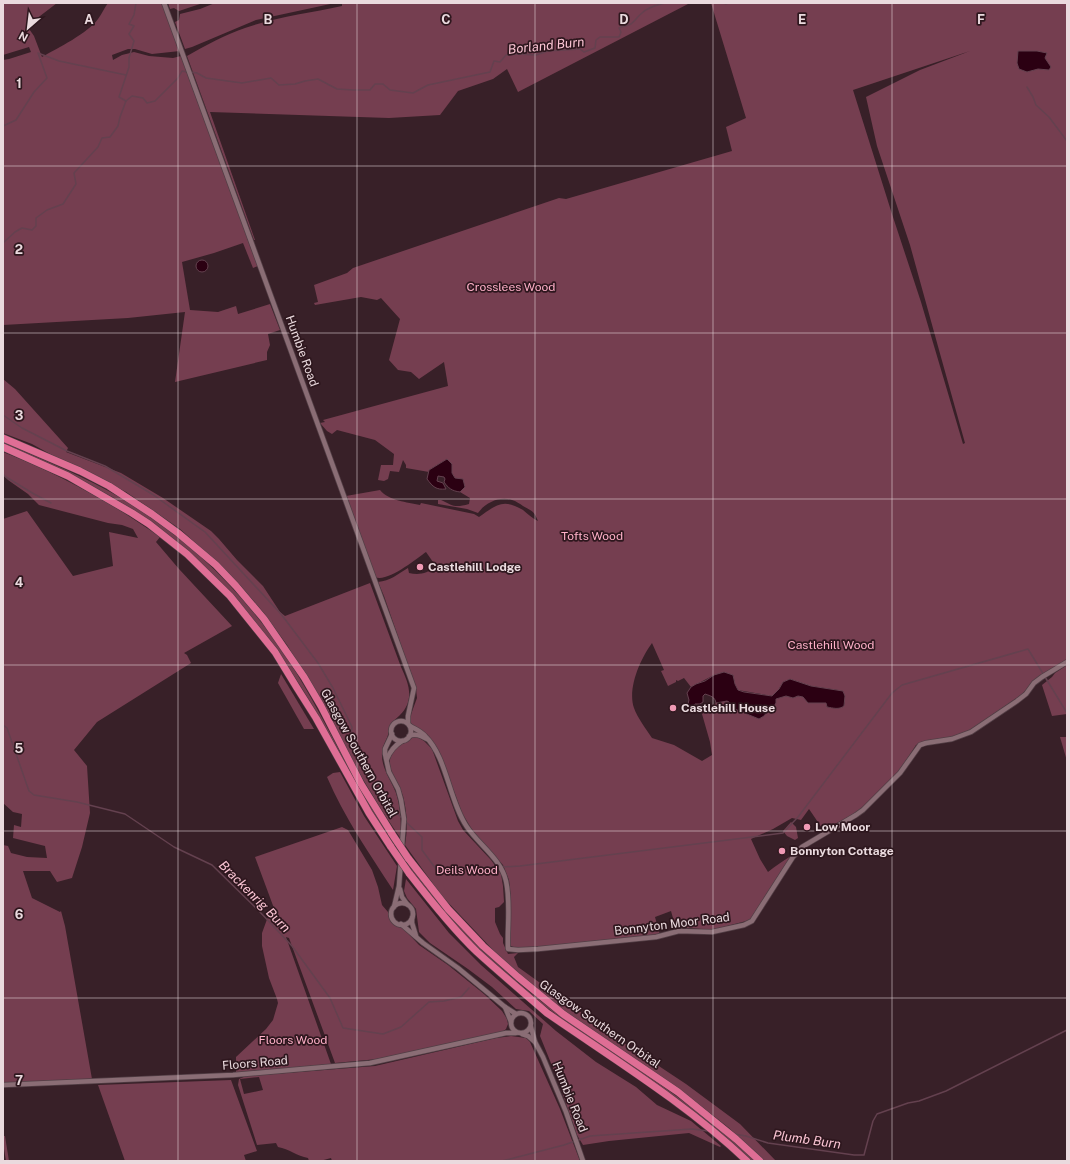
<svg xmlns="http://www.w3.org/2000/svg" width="1070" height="1164" viewBox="0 0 1070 1164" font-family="'Public Sans',sans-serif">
  <rect width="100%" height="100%" fill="#382028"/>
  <g fill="#753e50" fill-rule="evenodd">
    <path d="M3,3H57L27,26L34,36L42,57C58,48 88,33 98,19C102,14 104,8 108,3H163L180,51L152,54L135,49H128L112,55L113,60L122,55L134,52L149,56L173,58L181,56L258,266L253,268L243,243L214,253L182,262L190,310L218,312L236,306L238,314L270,304L280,330L268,334L270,345L267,352V360L175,382L185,312L128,318L3,325V60L9,59L31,52L29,47L3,55Z"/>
    <polygon points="168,3 203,3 179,11 174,8 170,9"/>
    <polygon points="215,3 335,3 256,20 192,47 185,49 175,22 179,20 180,14 200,9"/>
    <path d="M342,3H696L688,4L518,92L507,69L493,79L458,91L440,115L389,118L210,112L255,240H254L187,56C206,45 225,35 245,28C276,17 310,13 342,6Z"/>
    <path d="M711,3H1067V660L1038,678L1021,695L966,733L948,738L922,743L916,745L900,770L858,812L829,827L824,831L809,809L801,820L792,818L773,829L751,839L760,859L768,872C775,866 783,861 791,856L750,920L712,930L690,928L676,929L671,911L655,917L660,935L541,947L516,948L511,946L509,943L511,900L509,880L503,865L474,833L462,813L444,764L433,742L423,731L410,723V717L417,698L416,689L384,596L378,582C390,581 398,574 408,568L409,573C418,575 428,574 434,567L433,562L426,552C416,559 387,583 375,577L346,496L380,490C389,501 407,502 420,505L421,503L474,514L479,517C496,505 503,498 523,510C528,514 533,519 538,521C534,511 532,511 523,506C520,504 516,501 512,500C499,496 485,503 478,513L467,509L438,504V500H441C453,506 455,508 469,504L470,498L460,492L465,487L455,478L452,473V467L447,459L429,470V472L406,468V465L403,460L399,472L390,471L388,479L384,481L378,480L381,465H393L394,454L375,440L337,430L332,434L327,431L320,423L325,422L323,420L448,386L444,362L419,379L411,372L398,370L389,360L400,319L381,298L377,300L361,297L315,305L314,303L318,302L314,285L347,273L353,268L559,198L566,199L732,151L726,127L746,118ZM970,51L920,70L866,97L877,146L910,245L939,350L965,443L963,444L921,302L892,214L853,90ZM652,643L664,670L661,671L668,686L676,682V680L678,681L684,678L691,687L714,675H733L735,684L738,690L772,696L779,689L783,682L790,679L811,686L838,690L845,702C843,711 834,708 827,707L826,703L808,702L803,697L798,696L793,698L786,696L776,699L775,704L771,711L767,712L764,716L759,719L737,710L730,702L727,701L716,703L702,714L710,742L712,755L702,761L674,745L652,738C646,729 637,717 634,708C627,688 641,658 652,643Z"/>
    <path d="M3,379L15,389L68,448L66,452L121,473L163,498L211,531L219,539L237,560L263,586L280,612L285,616L370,583L401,667C409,684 415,700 400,715C397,718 393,721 391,724C388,728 389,731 388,735C386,741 382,747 382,753C381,768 391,780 396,793C401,808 401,823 401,839L382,811L352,761L320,701L287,645L263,612L240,585L212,558L180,529L126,492L59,459L32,444L3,433Z"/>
    <path d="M3,442C44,460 85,477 123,499C190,539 247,596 289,661C314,700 334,742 357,782C369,804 382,824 395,844L394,846C387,836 380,827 374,816C366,804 359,790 352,777C331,740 312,702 288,667C242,597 184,539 112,497C77,477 39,461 3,444Z"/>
    <path d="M3,452C44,468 84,488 121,511C134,519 147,528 160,537L156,542L179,569L232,626L184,653L187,655L191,663L97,722L74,750L87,766L90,813L82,847L72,878L57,882L50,871H23L32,898L60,912L61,911L65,926L92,1079L3,1083V845L8,846L11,853L27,857L47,858L45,846L13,838L14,825L21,827L22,814L13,812L3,803V519L27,511L73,576L113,566L109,532L138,538L133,529L122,525L108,523L39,505L28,494L8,480L3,475Z"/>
    <polygon points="1067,665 1067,714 1052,716 1042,685 1052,677 1055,673"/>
    <polygon points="281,674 314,729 304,729 278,683"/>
    <path d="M416,736L424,741L432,749L458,821L463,830L491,860L501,874L503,886L504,902L499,907L495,908V922L500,934L503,938V943L508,954L518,953L514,957L518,967L618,1039L686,1084L740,1124L776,1161H764L729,1128L697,1103L629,1055L589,1029L523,980L494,951L441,895L405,845C408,828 407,812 403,796C400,787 394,779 391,770C385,752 402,743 416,736Z"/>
    <polygon points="1060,737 1067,737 1067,761"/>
    <path d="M340,772L364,816L397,866L393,890C369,853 344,817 327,777L333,773Z"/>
    <polygon points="791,822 796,827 798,838 795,840 787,836 783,831"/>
    <polygon points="342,827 348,830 372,870 378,887 382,905 388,912 389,917 392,922 403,928 419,945 448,965 484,994 502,1011 507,1019 508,1024 506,1029 501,1033 378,1059 335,1063 289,938 286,937 331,1064 236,1073 236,1057 266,1029 273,1020 278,1003 277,999 269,978 262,946 262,933 270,911 275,911 255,857"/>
    <path d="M409,863C450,919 498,970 554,1011C622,1061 695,1102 755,1161H751L707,1122L664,1090L585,1036L534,998L485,955L472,943L452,921L408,866Z"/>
    <polygon points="406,879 449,933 481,965 556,1031 596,1062 636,1087 657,1105 691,1121 721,1146 720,1147 689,1133 609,1141 583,1145 577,1135 557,1078 540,1036 543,1024 529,1011 516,1009 492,987 468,969 430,943 419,932 416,909 407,898 404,891"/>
    <path d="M511,1036L526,1038L530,1042L560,1109L580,1161H332L331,1158L320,1161H309L308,1158C297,1156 289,1149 278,1147L276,1143L257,1145L238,1085L239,1079L246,1076L375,1066L496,1038ZM259,1077L263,1090L244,1094L240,1079Z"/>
    <polygon points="231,1080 257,1151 244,1155 246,1161 125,1161 98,1085"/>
    <polygon points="3,1136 5,1136 9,1161 6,1161 3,1143"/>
  </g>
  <g fill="#2b0012" stroke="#64414f">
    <polygon points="1018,51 1037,51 1047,53 1045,58 1051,67 1049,70 1038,69 1027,72 1019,69 1017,63"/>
    <circle cx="202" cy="266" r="6"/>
    <path d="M447,459L452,464V473L455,478L463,479L465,487L460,492C452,491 448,488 444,482L445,479L444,477L438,476L437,481L443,483L446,489C436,490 433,487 427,479L429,470Z"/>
    <path d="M724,672L733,675L735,684L738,690L744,692L772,696L779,689L783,682L790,679L811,686L843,691L845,696L844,706C839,710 833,708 827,707L826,703H808L803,697L798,696L793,698L786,696L776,699V703L771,711L767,712L764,716L759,719L737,710L729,702L727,701L716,703C715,697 711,696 705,694L703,696V702L700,704H695L693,707L690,708L688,704L689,700L687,693L691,687L696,684L705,681L714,675Z"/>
  </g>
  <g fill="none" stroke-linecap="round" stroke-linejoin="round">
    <g stroke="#64414f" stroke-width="1.5">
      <polyline points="723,3 726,4 728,3"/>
      <path d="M191,72L197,73L206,78L242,83L271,78L279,85L295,84L305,81L318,79L337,89L353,90H370L375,84H383L390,90L413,93L428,85L490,72L494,61L500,62L506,55L520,54L536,55L548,51L580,49L584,52L595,48L596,40L600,37H619L621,32L619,28C623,26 627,26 631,24C635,21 638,16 642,13C648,7 657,5 665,3"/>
      <polyline points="1027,87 1033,97 1036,105 1049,117 1067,141"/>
      <polyline points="126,101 119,97 129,67 129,58 134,41 129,34 134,26 129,24 134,15 136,3"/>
      <polyline points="3,126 16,120 34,92 47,78 38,53 59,61 126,75"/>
      <polyline points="3,243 15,232 22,228 32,230 36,226 36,218 47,210 63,204 76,184 74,173 98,147 102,138 110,137 118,126 120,117 126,101 132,96 143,98 147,103 155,101 178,78 182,71 187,72"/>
      <polyline points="3,415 22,428 67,451 105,466 152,494 205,532 281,614 318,663 333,688 352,727 351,735 367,773 391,808 403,819"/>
      <polyline points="3,474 6,477 34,494 51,503"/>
      <polyline points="3,725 7,728 29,791 34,795 77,802 125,814 174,847 212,865 259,911 292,946 330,998 343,1028 383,1034 401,1027 429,1002 444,1001 461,997 469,988"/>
      <polyline points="406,822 422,837 422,850 436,869 498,867"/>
      <polyline points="501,867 520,866 783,833 798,817 892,693 902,685 1028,649 1067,713"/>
      <polyline points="734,1134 746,1136 768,1143 854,1155 864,1155 873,1121 877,1114 908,1103 919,1101 946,1091 1067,1030"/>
      <polyline points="502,1161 564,1145 590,1136 692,1129 708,1131"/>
    </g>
    <defs>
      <g id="minor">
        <polyline points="164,3 414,688 408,716 408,723"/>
        <circle cx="401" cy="731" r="10"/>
        <path d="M410,726C415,729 421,731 425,736C447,757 449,801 467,827C479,845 501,859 506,881C511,903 507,927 508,949L518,950L538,949L656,937L679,931L712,932L744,925L752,921L793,857L802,847L856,815L863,810L900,773L920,745L926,743L952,739L971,732L1017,701L1026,694L1034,683L1042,677L1067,662"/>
        <polyline points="392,734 385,749 385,754 389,772 398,789 401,800 404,819 399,886 394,907"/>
        <path d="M409,736C416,733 421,736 427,739"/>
        <path d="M387,759C390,751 394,746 402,741"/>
        <polyline points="400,889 402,897 407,904"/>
        <circle cx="402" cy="914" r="11"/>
        <polyline points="412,918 412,923 416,936"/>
        <polyline points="401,924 423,943 458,968 505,1007 516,1014"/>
        <polyline points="505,1007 511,1022"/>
        <circle cx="521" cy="1023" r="10"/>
        <polyline points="531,1027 535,1042"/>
        <polyline points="522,1034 528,1036 535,1042 543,1057 566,1112 583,1161"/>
        <polyline points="3,1085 233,1075 370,1063 506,1033 516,1033"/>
      </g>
      <g id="highway">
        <polyline points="3,438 80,471 109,486 152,514 178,533 216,565 236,586 264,619 304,677 321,706 361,784 392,834"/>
        <polyline points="3,447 68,476 132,513 149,524 187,554 230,596 275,652 297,688 316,718 369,813 391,847"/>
        <polyline points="408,858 448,909 483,946 518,977 563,1014 678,1092 736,1139 760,1161"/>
        <path d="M409,873C430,900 452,928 477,952C500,973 524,993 547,1013C615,1060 687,1104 747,1161"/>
      </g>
    </defs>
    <use href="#minor" stroke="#533f46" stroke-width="6"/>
    <use href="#highway" stroke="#533f46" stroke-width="8"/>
    <use href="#minor" stroke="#8a6d75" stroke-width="4.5"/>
    <use href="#highway" stroke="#df6e95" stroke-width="7"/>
    <defs>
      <g id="highway-bridge">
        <polyline points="392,834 408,858"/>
        <polyline points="391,847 409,873"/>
      </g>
    </defs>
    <use href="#highway-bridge" stroke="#533f46" stroke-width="8" stroke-linecap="butt"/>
    <use href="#highway-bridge" stroke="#df6e95" stroke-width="7"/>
  </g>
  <path fill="none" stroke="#eadade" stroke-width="1" stroke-opacity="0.55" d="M178,3V1161M357,3V1161M535,3V1161M713,3V1161M892,3V1161M3,166H1067M3,333H1067M3,499H1067M3,665H1067M3,831H1067M3,998H1067"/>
  <g fill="#f09ab5" stroke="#2e171e" stroke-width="1.5">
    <circle cx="420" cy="567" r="4"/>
    <circle cx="673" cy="708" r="4"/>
    <circle cx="807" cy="827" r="4"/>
    <circle cx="782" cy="851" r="4"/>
  </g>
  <g text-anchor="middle" stroke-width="3.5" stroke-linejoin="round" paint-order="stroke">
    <g font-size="12" fill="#feb0c8" stroke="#2e171e">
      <text x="511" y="291">Crosslees Wood</text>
      <text x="592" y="540">Tofts Wood</text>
      <text x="831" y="649">Castlehill Wood</text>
      <text x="467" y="874">Deils Wood</text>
      <text x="293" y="1044">Floors Wood</text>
    </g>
    <g font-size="12" fill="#eadade" stroke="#2e171e">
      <text transform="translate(302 351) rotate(70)" y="4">Humbie Road</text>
      <text transform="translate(359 753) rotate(61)" y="4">Glasgow Southern Orbital</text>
      <text transform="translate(672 924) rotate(-7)" y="4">Bonnyton Moor Road</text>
      <text transform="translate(600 1024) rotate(35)" y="4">Glasgow Southern Orbital</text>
      <text transform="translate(255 1063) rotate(-5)" y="4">Floors Road</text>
      <text transform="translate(570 1097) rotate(68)" y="4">Humbie Road</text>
    </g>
    <g font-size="12" font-weight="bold" fill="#eadade" stroke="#2e171e" text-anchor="start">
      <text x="428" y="571">Castlehill Lodge</text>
      <text x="681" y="712">Castlehill House</text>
      <text x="815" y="831">Low Moor</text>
      <text x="790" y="855">Bonnyton Cottage</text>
    </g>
    <g font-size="13" font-style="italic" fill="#fac4d3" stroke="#2e171e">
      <text transform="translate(546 45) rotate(-6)" y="5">Borland Burn</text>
      <text transform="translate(255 896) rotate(45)" y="5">Brackenrig Burn</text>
      <text transform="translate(807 1139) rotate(8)" y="5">Plumb Burn</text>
    </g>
  </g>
  <g font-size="13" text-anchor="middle" font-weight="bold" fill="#eadade" stroke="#2e171e" stroke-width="3.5" stroke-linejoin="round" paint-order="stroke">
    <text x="89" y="24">A</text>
    <text x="268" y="24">B</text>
    <text x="446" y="24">C</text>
    <text x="624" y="24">D</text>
    <text x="802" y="24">E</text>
    <text x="981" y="24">F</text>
    <text x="19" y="88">1</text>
    <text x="19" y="254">2</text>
    <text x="19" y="420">3</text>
    <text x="19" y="587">4</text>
    <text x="19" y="753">5</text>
    <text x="19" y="919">6</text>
    <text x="19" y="1085">7</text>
  </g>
  <rect width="1070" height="1164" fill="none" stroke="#eadade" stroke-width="8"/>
  <g transform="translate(28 28) rotate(208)" stroke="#2e171e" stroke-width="3" paint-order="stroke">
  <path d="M0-3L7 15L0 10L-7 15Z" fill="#eadade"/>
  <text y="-6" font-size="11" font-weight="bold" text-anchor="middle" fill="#eadade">N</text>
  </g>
</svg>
